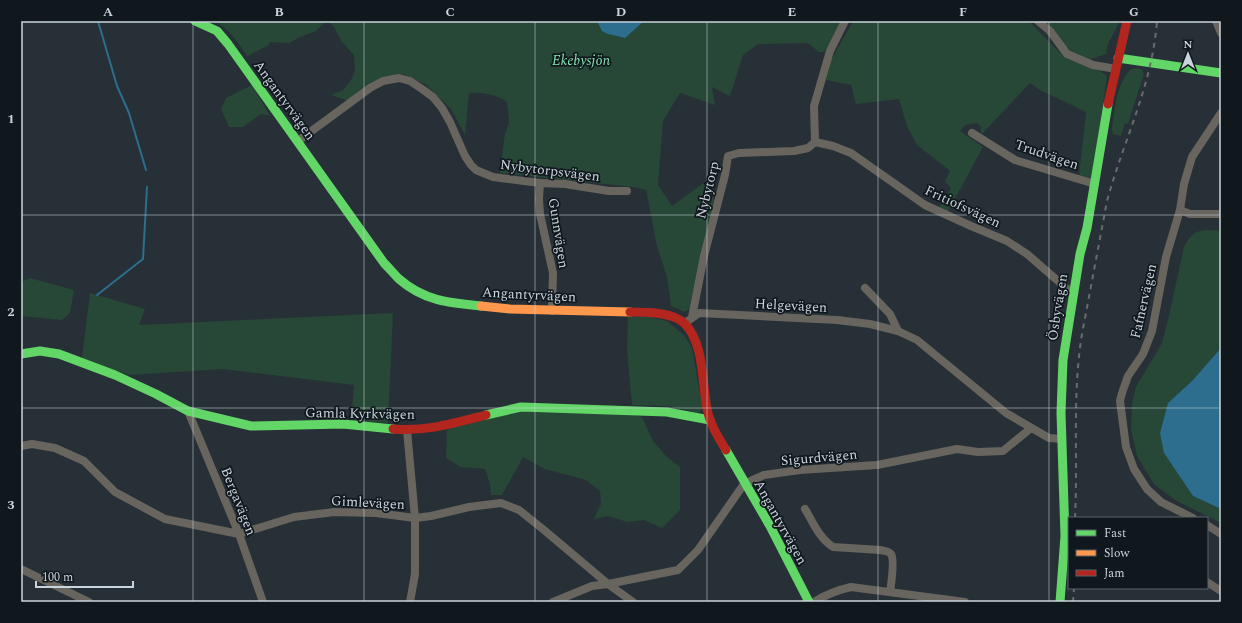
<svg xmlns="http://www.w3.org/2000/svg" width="1242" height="623" viewBox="0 0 1242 623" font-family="Spectral,serif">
  <rect width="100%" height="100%" fill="#273037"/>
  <g fill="#274737">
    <path d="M215,21H845L824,52H819L809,44L806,43L758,44L743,55L730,96L712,87L715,105L680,93L663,121L658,185L672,206L705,182L714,200L689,309L684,312L671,306L667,277L657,246L646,190L633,187L500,173L505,133L509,123L507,102C498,95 481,92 469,93L465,135L451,109L425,84L403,74L384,77L349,101L331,95L343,90L351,80L355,71L354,55L342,42L334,27L328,21L322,25L316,31L300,37L289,43L269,42V45L247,56C238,42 229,29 215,21Z"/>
    <polygon points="853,21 1029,21 1065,58 1100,71 1107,76 1093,179 1079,176 1086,112 1040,90 1030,83 981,135 981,127 977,123 965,125 960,131 983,147 947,213 938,209 951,188 945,182 950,171 917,145 907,126 899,99 856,104 851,85 826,80 830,62"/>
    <polygon points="1040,21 1120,21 1108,44 1106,54 1089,60 1072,52"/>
    <path d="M1138,68L1142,70L1144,74L1128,124L1125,123L1121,136L1113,134L1112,129C1115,109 1116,84 1131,69Z"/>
    <polygon points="252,85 270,116 261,114 243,127 229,127 221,109 226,98"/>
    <path d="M1221,230V348L1192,381L1168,403L1193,496L1221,509V523L1175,500L1154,484L1137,456L1131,429L1132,403L1136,387L1162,343L1168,320L1184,247C1194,227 1201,231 1221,230Z"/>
    <polygon points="30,278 74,290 70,313 62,320 21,316 21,282"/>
    <polygon points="90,293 145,309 139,325 393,313 388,423 351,421 354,385 223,369 128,375 82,358"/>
    <polygon points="628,317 650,317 667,321 684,335 692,348 702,405 702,409 699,413 668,406 632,405 627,349"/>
    <polygon points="521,411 632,414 642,417 653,441 667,457 680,467 680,510 662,528 644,520 627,522 608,516 594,519 601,504 600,491 586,480 545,469 523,457 502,495 491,495 490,484 485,469 461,467 446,458 447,431 450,428"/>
  </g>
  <g fill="#2d6d8e">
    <polygon points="597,21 644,21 625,38 608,34 602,31"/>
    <polygon points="1221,348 1221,509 1193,496 1164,453 1160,433 1168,403 1192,381"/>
  </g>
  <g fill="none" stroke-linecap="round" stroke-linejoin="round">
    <g stroke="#2d6d8e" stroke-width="2">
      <polyline points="98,21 117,86 129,113 146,170"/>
      <polyline points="97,295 143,259 147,187"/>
    </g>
    <g stroke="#68655e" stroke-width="8">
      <polyline points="1038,21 1050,31 1067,54 1093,65 1116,69"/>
      <polyline points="1216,21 1221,33"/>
      <polyline points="972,133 1015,160 1095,184"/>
      <polyline points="298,141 370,88 383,81 399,78 410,81 422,89 433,97 442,108 450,122 465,156 471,165 476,170 493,177 540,183 565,184 609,191 627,191"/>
      <polyline points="815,142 833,146 851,153 925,205 971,226 1007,241 1027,254 1073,294"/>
      <polyline points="815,142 814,106 830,51 845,21"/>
      <polyline points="540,183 539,199 540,214 553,273 552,311"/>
      <polyline points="1180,210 1190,214 1221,214"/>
      <polyline points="865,288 890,314 898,331"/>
      <polyline points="692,317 704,256 725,175 728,156 739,153 794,151 808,148 815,142"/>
      <polyline points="685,323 699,313 837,320 870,324 898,331 917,340 1006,413 1049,438 1062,439"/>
      <polyline points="188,411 239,534 263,602"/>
      <polyline points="407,430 415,518 415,574 410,602"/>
      <polyline points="21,446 32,444 55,448 84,461 115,492 165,519 239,534 294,517 334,512 376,513 415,518 431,516 469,507 501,503 519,510 544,530 608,584 633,602"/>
      <path d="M805,509C813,522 819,538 833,547L880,550C884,551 889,551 891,554C895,560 891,585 890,592"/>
      <polyline points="1193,518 1161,502 1147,489 1134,469 1126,447 1120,401 1122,393 1128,376 1143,354 1152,331 1166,257 1180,210 1184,184 1192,157 1221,113"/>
      <polyline points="1207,525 1221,534"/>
      <polyline points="21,569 89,602"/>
      <polyline points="1207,582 1221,591"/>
      <polyline points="553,602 592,586 608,584 678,570 698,550 744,484 764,475 800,470 877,465 957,449 978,452 1003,451 1031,428"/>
      <path d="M814,602C825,595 838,590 851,587L965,602"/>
    </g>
    <g stroke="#63d668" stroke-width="9">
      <path d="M195,21L217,31L228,44L384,263C389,268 394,274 399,279C424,301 450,303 481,306"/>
      <polyline points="1118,58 1221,73"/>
      <polyline points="21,354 40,351 59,354 115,375 156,394 188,411 251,426 343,424 393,429"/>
      <polyline points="486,415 521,407 667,412 710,420"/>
      <polyline points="726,450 770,526 809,602"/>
      <polyline points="1060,602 1065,536 1061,413 1063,360 1080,254 1087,228 1108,104"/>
    </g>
    <polyline stroke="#ff974d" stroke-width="9" points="481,306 510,309 630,312"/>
    <g stroke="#b3261e" stroke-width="9">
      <polyline points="1108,104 1127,21"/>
      <path d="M630,312C645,312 674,312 685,324C704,343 702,383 707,409C710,424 718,437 726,450"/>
      <path d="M393,429C425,432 455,423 486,415"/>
    </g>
    <g stroke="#6b6c69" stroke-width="2" stroke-dasharray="5 5" stroke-linecap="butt">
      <path d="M1075,518C1078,456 1072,395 1082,334L1107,201C1124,139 1152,86 1157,21"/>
      <polyline points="1073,602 1074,588"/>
    </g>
  </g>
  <path fill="none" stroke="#cad4dc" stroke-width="1" stroke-opacity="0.55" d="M193,21V602M364,21V602M535,21V602M707,21V602M878,21V602M1049,21V602M21,215H1221M21,408H1221"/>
  <g text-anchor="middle" stroke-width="3.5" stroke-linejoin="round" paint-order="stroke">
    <g font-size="14" font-style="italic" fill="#85e4ae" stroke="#10181e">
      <text x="581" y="65">Ekebysjön</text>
    </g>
    <g font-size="14" fill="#cad4dc" stroke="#10181e">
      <text transform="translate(285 100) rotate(54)" y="5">Angantyrvägen</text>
      <text transform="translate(1047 154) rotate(19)" y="5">Trudvägen</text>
      <text transform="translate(550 170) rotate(7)" y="5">Nybytorpsvägen</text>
      <text transform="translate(707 190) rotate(-76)" y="5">Nybytorp</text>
      <text transform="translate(963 206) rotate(25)" y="5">Fritiofsvägen</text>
      <text transform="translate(559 233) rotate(81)" y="5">Gunnvägen</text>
      <text transform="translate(529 294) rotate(3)" y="5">Angantyrvägen</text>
      <text transform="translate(1143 301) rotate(-77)" y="5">Fafnervägen</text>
      <text transform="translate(791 305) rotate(3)" y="5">Helgevägen</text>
      <text transform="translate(1057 307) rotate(-81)" y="5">Ösbyvägen</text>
      <text transform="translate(360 413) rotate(1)" y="5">Gamla Kyrkvägen</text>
      <text transform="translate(819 457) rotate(-5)" y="5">Sigurdvägen</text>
      <text transform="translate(239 501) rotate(68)" y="5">Bergavägen</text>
      <text transform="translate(368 502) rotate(3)" y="5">Gimlevägen</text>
      <text transform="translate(781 522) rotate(61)" y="5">Angantyrvägen</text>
    </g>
  </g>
  <rect width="1242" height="623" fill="none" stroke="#10181e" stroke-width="44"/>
  <rect x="1068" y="517" width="140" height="72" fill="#10181e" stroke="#5a636a"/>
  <rect x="1076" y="530" width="20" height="6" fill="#63d668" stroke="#5a636a"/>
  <text x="1104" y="537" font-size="12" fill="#cad4dc">Fast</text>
  <rect x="1076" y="550" width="20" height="6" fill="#ff974d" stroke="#5a636a"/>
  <text x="1104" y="557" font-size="12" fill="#cad4dc">Slow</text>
  <rect x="1076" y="570" width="20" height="6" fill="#b3261e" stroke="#5a636a"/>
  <text x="1104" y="577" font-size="12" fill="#cad4dc">Jam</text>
  <g transform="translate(1188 54)" stroke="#10181e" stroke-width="3" paint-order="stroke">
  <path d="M0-3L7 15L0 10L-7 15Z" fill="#cad4dc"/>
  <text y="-6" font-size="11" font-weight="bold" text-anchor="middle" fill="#cad4dc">N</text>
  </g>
  <path d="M36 581v6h97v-6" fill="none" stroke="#cad4dc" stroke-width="2"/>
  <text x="42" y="581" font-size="12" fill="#cad4dc" stroke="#10181e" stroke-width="3" paint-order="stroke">100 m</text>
  <rect x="22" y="22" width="1198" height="579" fill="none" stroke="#cad4dc" stroke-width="1.5"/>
  <g font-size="13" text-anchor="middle" font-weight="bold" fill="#cad4dc">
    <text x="108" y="16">A</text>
    <text x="279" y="16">B</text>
    <text x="450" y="16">C</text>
    <text x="621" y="16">D</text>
    <text x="792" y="16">E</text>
    <text x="963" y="16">F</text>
    <text x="1134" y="16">G</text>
    <text x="11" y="123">1</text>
    <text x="11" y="316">2</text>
    <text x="11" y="509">3</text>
  </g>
</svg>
